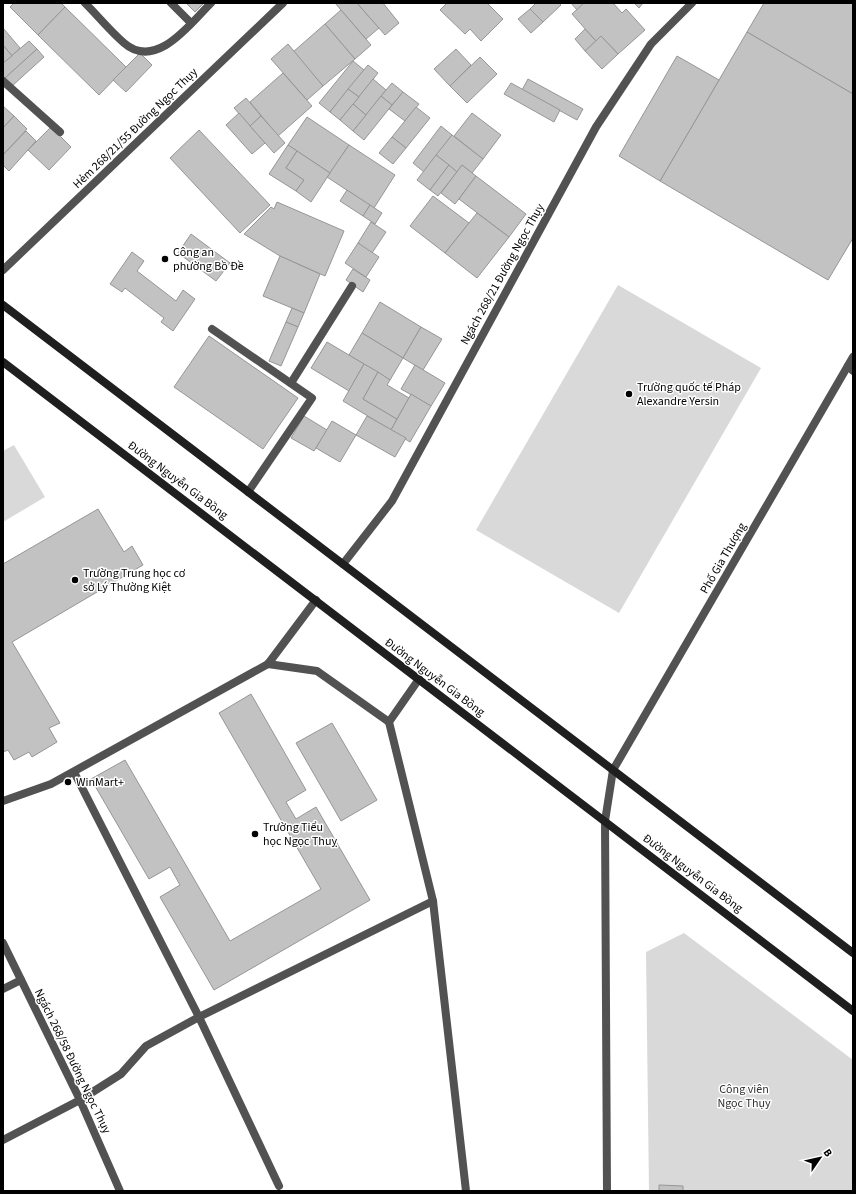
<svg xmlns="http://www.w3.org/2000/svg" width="856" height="1194" viewBox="0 0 856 1194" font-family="'Source Sans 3',sans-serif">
  <rect width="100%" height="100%" fill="#fff"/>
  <g fill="#d9d9d9">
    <polygon points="618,285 761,368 619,613 476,530"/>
    <polygon points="14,445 45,497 3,522 3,451"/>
    <polygon points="684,933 853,1060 853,1191 649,1191 646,952"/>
  </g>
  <g fill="#c2c2c2" stroke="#969696">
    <polygon points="14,3 61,3 65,7 38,35 10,7"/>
    <polygon points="186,3 204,3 195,12"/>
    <polygon points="335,3 357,3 379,28 366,39"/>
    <polygon points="357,3 383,3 399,23 385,35"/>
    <polygon points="447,3 487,3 503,19 481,41 470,29 465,34 440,10"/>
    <polygon points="536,3 559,3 561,5 543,22 530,9"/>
    <polygon points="571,3 584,3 577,10"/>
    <polygon points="584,3 613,3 622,13 626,9 645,30 618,54 601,36 596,41 572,14"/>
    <polygon points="634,3 643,3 639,8"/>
    <polygon points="764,3 853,3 853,94 747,32"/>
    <polygon points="65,7 126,67 99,95 38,35"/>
    <polygon points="530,9 543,22 531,33 518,19"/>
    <polygon points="341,10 371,45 355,59 325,24"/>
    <polygon points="325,24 355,59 323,86 293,52"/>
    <polygon points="3,28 20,48 12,56 3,45"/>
    <polygon points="585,29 596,41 585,51 575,39"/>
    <polygon points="747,32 853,94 853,238 828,280 660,181"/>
    <polygon points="601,36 618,54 602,69 585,51"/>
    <polygon points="29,41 37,49 5,78 3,76 3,63"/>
    <polygon points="288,44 323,86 307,100 271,59"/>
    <polygon points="3,45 12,56 3,63"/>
    <polygon points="37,49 44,57 12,86 5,78"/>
    <polygon points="456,49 471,65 450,86 434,69"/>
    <polygon points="140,53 152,65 126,92 113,80"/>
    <polygon points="677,56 719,80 660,181 619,156"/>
    <polygon points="480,57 497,74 467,103 450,86"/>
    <polygon points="353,61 364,70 330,112 319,103"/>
    <polygon points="368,65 378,73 359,97 348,89"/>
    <polygon points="283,73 312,106 278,136 250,102"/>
    <polygon points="373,79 386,90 366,115 353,104"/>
    <polygon points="528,79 583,109 577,120 522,90"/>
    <polygon points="392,83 403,92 392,105 381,96"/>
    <polygon points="511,83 560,110 554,122 504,94"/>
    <polygon points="348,89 359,97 340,120 330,112"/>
    <polygon points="403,92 419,104 405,121 389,109"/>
    <polygon points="381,96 392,105 364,140 353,131"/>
    <polygon points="246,98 261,116 250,126 234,108"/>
    <polygon points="353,104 366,115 353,131 340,120"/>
    <polygon points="3,106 14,116 3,128"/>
    <polygon points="416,107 430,118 406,148 392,137"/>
    <polygon points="239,113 265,143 252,154 226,125"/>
    <polygon points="472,113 501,135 483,159 454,136"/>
    <polygon points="14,116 27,129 3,155 3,128"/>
    <polygon points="261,116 285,143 274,153 250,126"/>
    <polygon points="307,117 349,145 330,173 288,145"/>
    <polygon points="441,126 452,135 424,172 413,163"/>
    <polygon points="51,127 71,147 49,170 28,150"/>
    <polygon points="199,130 270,205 240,233 170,158"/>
    <polygon points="26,131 36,141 9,171 3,165 3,155"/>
    <polygon points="452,135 483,159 472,173 462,165 457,172 436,155"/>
    <polygon points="392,137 406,148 393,164 379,153"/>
    <polygon points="288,145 297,151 286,168 304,180 296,191 269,174"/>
    <polygon points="349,145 395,175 374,208 327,177"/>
    <polygon points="297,151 330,173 311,202 296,191 304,180 286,168"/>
    <polygon points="436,155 449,165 430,190 417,180"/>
    <polygon points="449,165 457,172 438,196 430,190"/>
    <polygon points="462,165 476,176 455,204 441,193"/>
    <polygon points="476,176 526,214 509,237 459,199"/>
    <polygon points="347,190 370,205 363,216 340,201"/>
    <polygon points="433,196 469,223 445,253 410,226"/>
    <polygon points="277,202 344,231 325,276 280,256 244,234 271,207 274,209"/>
    <polygon points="370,205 382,213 375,224 363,216"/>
    <polygon points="477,213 509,237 477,278 445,253"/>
    <polygon points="371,222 386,232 372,253 358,243"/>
    <polygon points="191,234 230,263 216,281 178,253"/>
    <polygon points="358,243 379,257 366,277 345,263"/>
    <polygon points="132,252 144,261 137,271 176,301 183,290 195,299 173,331 161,322 164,318 125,288 122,292 110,284"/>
    <polygon points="280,256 320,274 304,313 263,296"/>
    <polygon points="353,269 370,280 363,292 346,280"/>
    <polygon points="380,302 421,327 403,358 362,333"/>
    <polygon points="292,308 304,313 298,327 286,322"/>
    <polygon points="286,322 298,327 281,366 269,361"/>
    <polygon points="421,327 442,339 423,370 403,358"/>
    <polygon points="362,333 403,358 390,380 349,355"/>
    <polygon points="209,336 298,398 263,449 174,387"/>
    <polygon points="327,342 364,364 349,391 311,368"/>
    <polygon points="364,364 378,372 363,399 397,419 391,430 343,401"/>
    <polygon points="415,365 445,383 431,406 401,389"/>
    <polygon points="378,372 390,380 387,385 409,398 397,419 363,399"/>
    <polygon points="411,394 431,406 410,442 391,430"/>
    <polygon points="304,416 327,430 314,451 291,438"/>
    <polygon points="367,416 406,438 395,457 356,435"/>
    <polygon points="332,421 356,435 340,462 316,448"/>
    <polygon points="98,509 124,552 132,546 143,565 12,642 60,723 49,728 57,742 32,757 29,752 14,760 8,750 3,752 3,564"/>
    <polygon points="251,694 306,790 286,802 296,819 316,807 370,900 214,990 160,897 180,885 170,867 149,879 91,779 125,760 230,941 321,889 219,713"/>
    <polygon points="332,723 377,800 341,821 296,743"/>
    <polygon points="659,1185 683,1186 683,1191 659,1191"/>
  </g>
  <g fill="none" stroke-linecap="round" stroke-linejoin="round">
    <g stroke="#525252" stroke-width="8">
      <path d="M85,3C98,16 110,31 124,43C156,71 190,24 211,3"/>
      <polyline points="171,3 191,23"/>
      <polyline points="3,81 60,132"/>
      <polyline points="212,329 312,398 248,492"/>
      <polyline points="291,383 352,286"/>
      <polyline points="74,772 199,1017 279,1186"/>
      <polyline points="3,989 21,980"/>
      <polyline points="80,1100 121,1074 146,1046 199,1017 433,901"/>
    </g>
    <g stroke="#525252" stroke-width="8">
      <polyline points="3,270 283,3"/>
      <polyline points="848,366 853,371"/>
      <polyline points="343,564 392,501 596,127 651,44 692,3"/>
      <polyline points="268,664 317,671 389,722"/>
      <polyline points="419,679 389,722 433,901 466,1191"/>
      <polyline points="3,801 51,784 268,664 316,600"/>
      <polyline points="3,943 80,1100 120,1191"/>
      <polyline points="3,1140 80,1100"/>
    </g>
    <polyline stroke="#525252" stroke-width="8" points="607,1191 605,821 613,770 853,357"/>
    <g stroke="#1f1f1f" stroke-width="8">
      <polyline points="3,305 853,953"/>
      <polyline points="3,362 853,1011"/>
    </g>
  </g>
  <g fill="#000" stroke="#fff" stroke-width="1.5">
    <circle cx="165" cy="259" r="4"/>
    <circle cx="629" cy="394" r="4"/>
    <circle cx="75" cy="580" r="4"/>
    <circle cx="68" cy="782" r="4"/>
    <circle cx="255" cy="834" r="4"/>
  </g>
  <g text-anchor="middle" stroke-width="3" stroke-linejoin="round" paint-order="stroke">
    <g font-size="12" fill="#000" stroke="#fff">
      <text transform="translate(135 128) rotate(-44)" y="4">Hẻm 268/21/55 Đường Ngọc Thụy</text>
      <text transform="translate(502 274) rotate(-61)" y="4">Ngách 268/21 Đường Ngọc Thụy</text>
      <text transform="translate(178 480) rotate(37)" y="4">Đường Nguyễn Gia Bồng</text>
      <text transform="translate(723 558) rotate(-60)" y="4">Phố Gia Thượng</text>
      <text transform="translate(435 677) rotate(37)" y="4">Đường Nguyễn Gia Bồng</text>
      <text transform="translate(693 873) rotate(37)" y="4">Đường Nguyễn Gia Bồng</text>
      <text transform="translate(73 1061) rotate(64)" y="4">Ngách 268/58 Đường Ngọc Thụy</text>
    </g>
    <g font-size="12" fill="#000" stroke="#fff" text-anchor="start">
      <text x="173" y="256">Công an<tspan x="173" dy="14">phường Bồ Đề</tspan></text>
      <text x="637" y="391">Trường quốc tế Pháp<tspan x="637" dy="14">Alexandre Yersin</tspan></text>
      <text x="83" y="577">Trường Trung học cơ<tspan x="83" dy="14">sở Lý Thường Kiệt</tspan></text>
      <text x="76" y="786">WinMart+</text>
      <text x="263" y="831">Trường Tiểu<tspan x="263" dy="14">học Ngọc Thuỵ</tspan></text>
    </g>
    <g font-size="12" fill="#303030" stroke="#fff">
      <text x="744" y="1093">Công viên<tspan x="744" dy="14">Ngọc Thụy</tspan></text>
    </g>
  </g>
  <rect width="856" height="1194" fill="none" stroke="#000000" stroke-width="8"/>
  <g transform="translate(820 1158) rotate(56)" stroke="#ffffff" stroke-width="3" paint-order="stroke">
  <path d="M0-3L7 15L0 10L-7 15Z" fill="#000000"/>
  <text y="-6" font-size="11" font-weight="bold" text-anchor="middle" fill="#000000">B</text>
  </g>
</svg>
